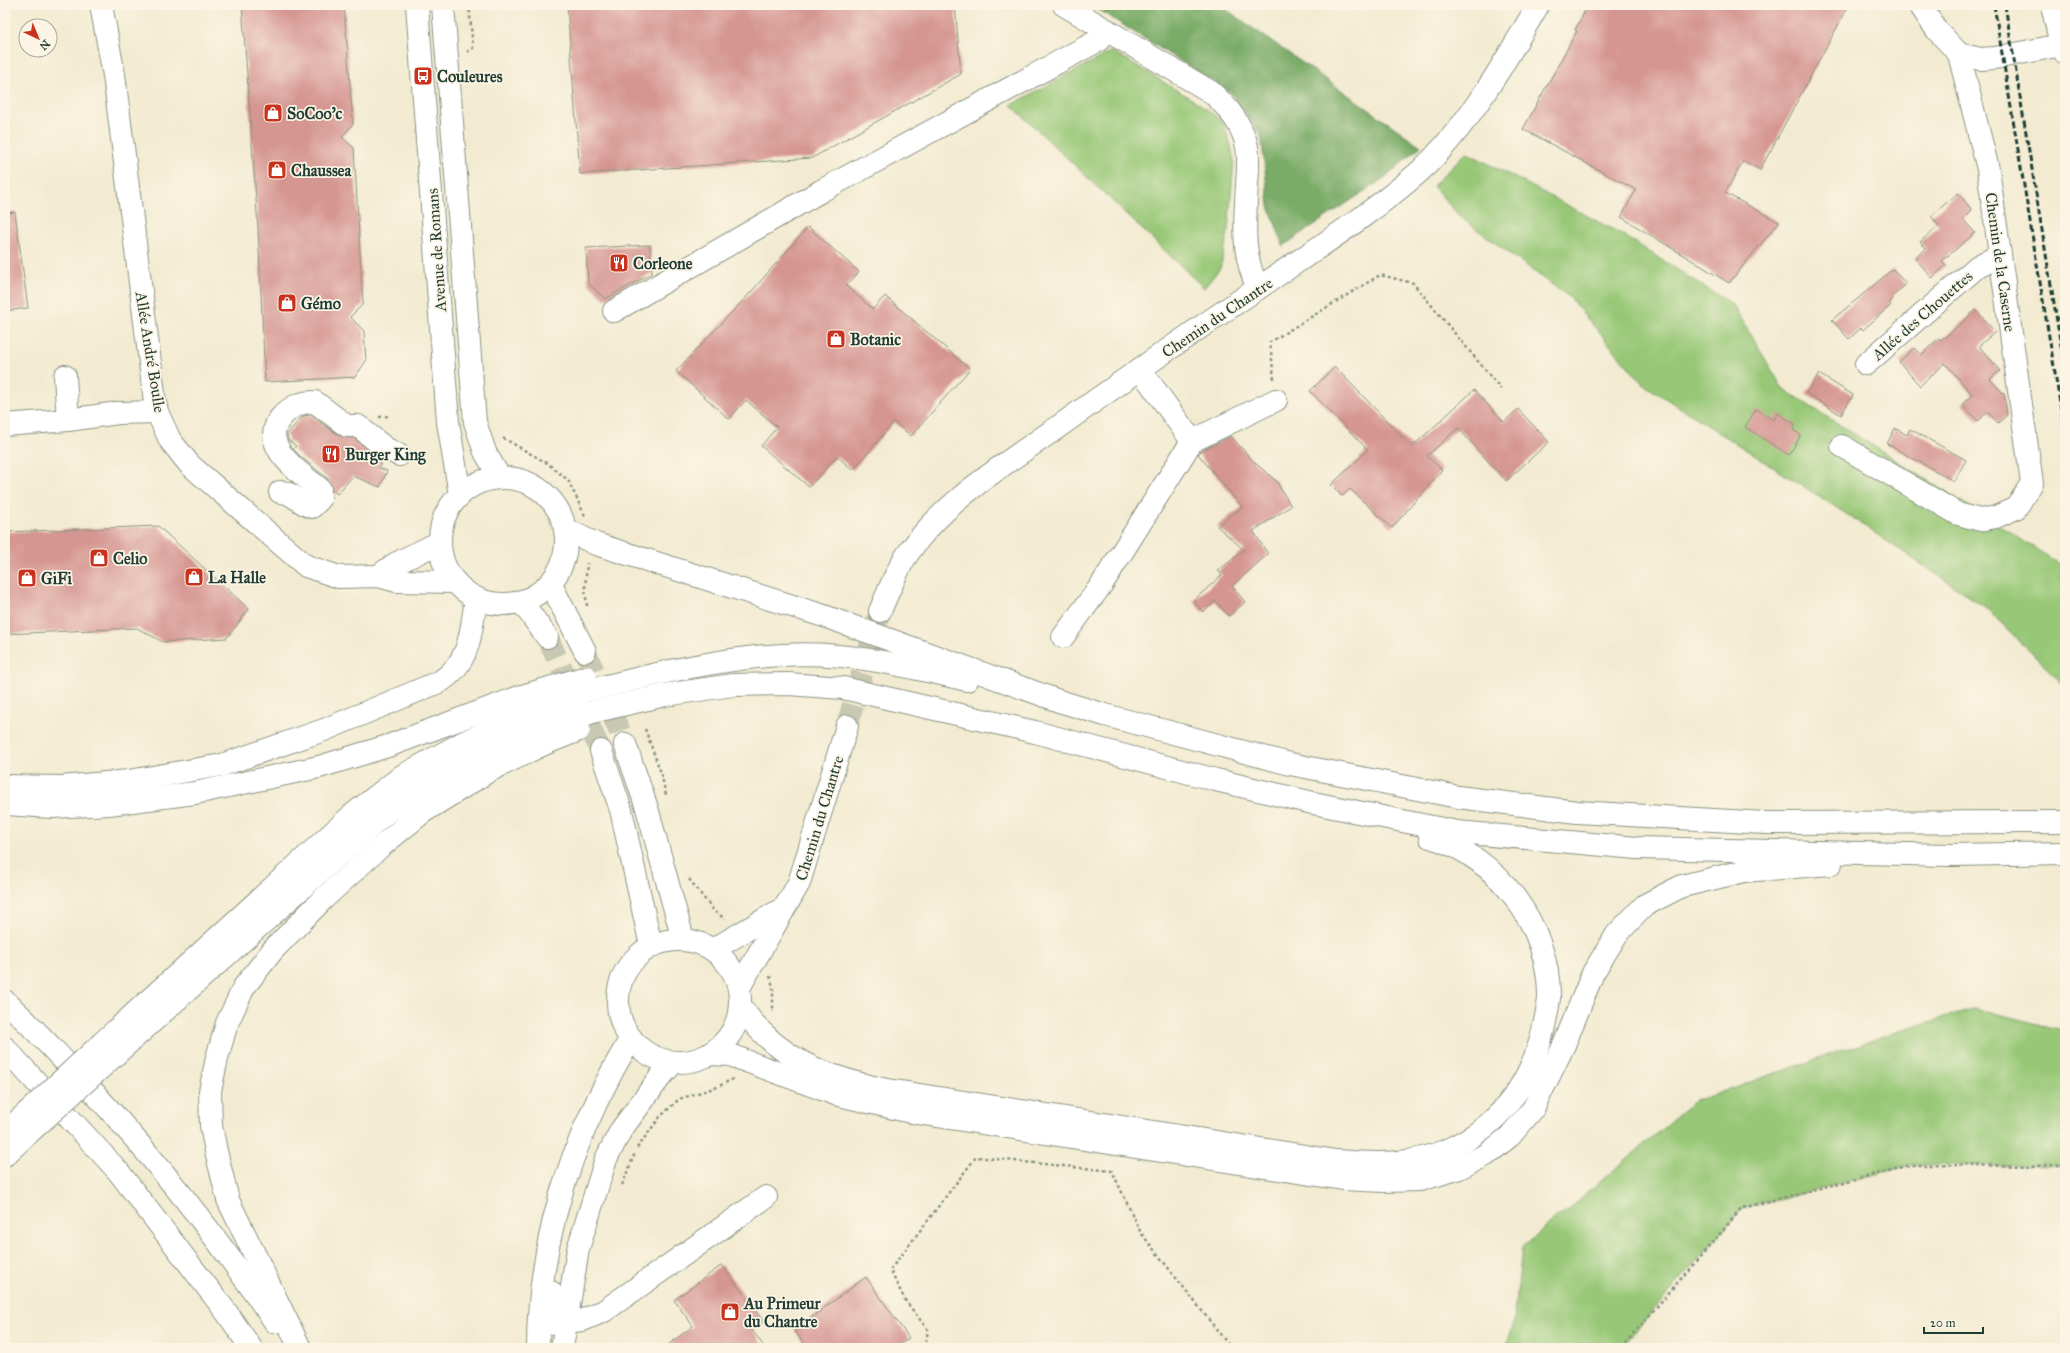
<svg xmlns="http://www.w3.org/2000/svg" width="2070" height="1353" viewBox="0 0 2070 1353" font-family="'IM FELL Great Primer',serif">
  <rect width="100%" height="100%" fill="#fcf5e5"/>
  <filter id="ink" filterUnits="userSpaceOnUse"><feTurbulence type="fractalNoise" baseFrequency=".025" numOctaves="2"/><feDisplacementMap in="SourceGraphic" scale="8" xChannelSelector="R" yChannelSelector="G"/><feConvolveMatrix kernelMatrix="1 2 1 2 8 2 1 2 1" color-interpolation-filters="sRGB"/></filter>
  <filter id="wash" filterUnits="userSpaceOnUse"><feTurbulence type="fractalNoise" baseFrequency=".012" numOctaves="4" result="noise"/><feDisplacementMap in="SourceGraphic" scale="16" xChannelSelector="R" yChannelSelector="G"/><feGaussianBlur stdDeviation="0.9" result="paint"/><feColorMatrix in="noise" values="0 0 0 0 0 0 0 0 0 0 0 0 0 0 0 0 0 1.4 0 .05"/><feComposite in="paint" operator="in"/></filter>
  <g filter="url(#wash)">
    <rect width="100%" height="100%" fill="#f3ebd1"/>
    <g fill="#98c877" stroke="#5c8256">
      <polygon points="1112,51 1200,104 1222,121 1230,142 1234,161 1228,232 1221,267 1204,288 1011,105"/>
      <polygon points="1466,152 1618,232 1733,305 1783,389 2060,564 2065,616 2065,686 1985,607 1848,515 1643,384 1569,297 1460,217 1433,186"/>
      <polygon points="1975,1008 2065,1031 2065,1166 1911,1165 1743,1208 1621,1348 1506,1348 1514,1322 1522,1248 1695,1101 1890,1034"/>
    </g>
    <polygon fill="#7aac68" stroke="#4c744e" points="1091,5 1220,5 1421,146 1383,179 1283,246 1269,206 1261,135 1230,92"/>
    <g id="blocks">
      <g fill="#d59591">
        <polygon points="242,5 344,5 353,124 342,137 354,148 363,304 350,317 364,331 366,361 355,377 265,382 258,227"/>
        <polygon points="567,5 955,5 961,74 812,158 580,174"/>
        <polygon points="1588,5 1849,5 1760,170 1743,161 1725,193 1779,222 1729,283 1621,217 1636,190 1523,129 1577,31 1575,30"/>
        <polygon points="1958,193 1972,210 1963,219 1975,233 1942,261 1946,265 1932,278 1915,258 1926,249 1920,242 1939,226 1931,216"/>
        <polygon points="15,212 28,308 5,311 5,213"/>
        <polygon points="808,227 859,272 846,286 873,309 885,296 970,369 911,436 894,422 853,470 837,456 809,487 761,446 777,427 746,400 729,419 676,371 751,292"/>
        <polygon points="650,245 652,273 605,299 588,283 586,248"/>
        <polygon points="1893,269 1906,284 1892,297 1893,299 1889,303 1891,305 1863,330 1861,328 1849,339 1832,320"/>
        <polygon points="1976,310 1995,332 1979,346 2000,371 1990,379 2004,394 2007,415 1998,423 1988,412 1978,421 1962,404 1973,395 1945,363 1920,386 1899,362 1914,348 1921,355 1939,338 1940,340 1949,334"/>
        <polygon points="1335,367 1412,447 1474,390 1504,422 1518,409 1549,442 1506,481 1458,428 1427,456 1442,470 1392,528 1350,489 1342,496 1331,485 1368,450 1310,391"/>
        <polygon points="1819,374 1853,395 1841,415 1806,393"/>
        <polygon points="1756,409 1774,420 1778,413 1796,425 1793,430 1801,435 1789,455 1745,427"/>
        <polygon points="310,415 340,436 354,438 382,460 379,468 387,471 380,487 353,476 337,494 332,490 328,479 301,457 293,449 296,446 288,440 287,434 303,416"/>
        <polygon points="1895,428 1907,435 1910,429 1966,460 1954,481 1887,444"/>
        <polygon points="1231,436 1254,462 1276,481 1291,506 1253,531 1268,554 1232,586 1245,602 1229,616 1215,601 1203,612 1193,601 1222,575 1218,571 1244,550 1217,526 1242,507 1198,454 1201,451"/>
        <polygon points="158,526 249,609 227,638 163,642 137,628 5,634 5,532"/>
        <polygon points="722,1265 764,1322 752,1330 765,1348 664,1348 693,1326 674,1300"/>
        <polygon points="866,1277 909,1338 895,1348 807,1348 794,1330"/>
      </g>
    </g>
  </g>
  <g filter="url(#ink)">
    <use href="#blocks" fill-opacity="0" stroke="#899482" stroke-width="1"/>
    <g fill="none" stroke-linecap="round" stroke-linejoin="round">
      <polyline stroke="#c9c8b2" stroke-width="22" stroke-dasharray="22 11" stroke-linecap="butt" points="847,726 880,611"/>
      <g stroke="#c9c8b2" stroke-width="22" stroke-dasharray="22 11" stroke-linecap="butt">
        <polyline points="547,637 601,751"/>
        <polyline points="585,651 625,744"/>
      </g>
      <defs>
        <g id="minor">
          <polyline points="101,5 114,75 155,402 157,412 170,440 189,464 306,566 339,577 378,576 396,581 455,582"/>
          <path d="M1064,5L1211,92C1228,107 1243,125 1247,147C1249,159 1248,172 1247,184C1245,221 1241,253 1258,288"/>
          <polyline points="2052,5 2061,45 2065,53"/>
          <polyline points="1959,54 1980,59 1995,58 2061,45"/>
          <polyline points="614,311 821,191 1099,40 1107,30"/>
          <polyline points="1866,364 1978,266 2000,255"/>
          <polyline points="1140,369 1192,441"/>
          <polyline points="65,376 68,420"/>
          <polyline points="5,425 68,420 118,413 157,412"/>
          <polyline points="1842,446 1958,514 1980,520 1996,517 2016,508 2032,483 1988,169 1959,54 1936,29 1920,5"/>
          <path d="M280,492C294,492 299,504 312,507L320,499V489C300,473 254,443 284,414C294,405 302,402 315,402L347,426H358L385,448L399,455"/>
          <polyline points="378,576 395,564 440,542"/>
          <path d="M880,611C887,595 894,577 903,561C943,498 1013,460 1072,417C1134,373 1197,329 1260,287C1314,250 1370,215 1419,172C1468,127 1505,62 1538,5"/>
          <polyline points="1063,637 1102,584 1192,441 1276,400"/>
          <polyline points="714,949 782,909"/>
          <polyline points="740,986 799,883 847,726"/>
          <polyline points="551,1292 550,1323 583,1320 604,1311 766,1197"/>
        </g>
        <g id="major">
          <polyline points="417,5 448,422 460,495"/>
          <polyline points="443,5 475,422 485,452 500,478"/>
          <circle cx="503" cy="541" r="63"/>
          <polyline points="550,583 585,651"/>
          <polyline points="521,601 547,637"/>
          <polyline points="625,744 647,808 683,939"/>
          <polyline points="601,751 621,810 651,946"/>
          <circle cx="679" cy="1001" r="61"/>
          <path d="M538,1348C538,1236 574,1133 631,1038"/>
          <polyline points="562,1348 578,1249 606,1159 621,1130 661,1076 674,1062"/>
        </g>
        <g id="highway">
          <polyline points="565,529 596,544 824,616 1059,701 1105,715 1290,764 1458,797 1577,812 1765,823 2065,822"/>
          <path d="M657,674C698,665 741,657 783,655C846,651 906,666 967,680"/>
          <polyline points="665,695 733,685 788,684 843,688 1035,732 1216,780 1313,803 1457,832 1637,848 1950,855 2065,853"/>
          <path d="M5,786L61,787L129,781L222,765L324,730L441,681C471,661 471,631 476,598"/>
          <polyline points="5,804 52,807 109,804 195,793 319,767 388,746 522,696"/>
          <path d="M5,1001C28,1022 49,1045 71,1068C146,1147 214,1232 275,1322"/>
          <path d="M741,1007C777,1059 823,1076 882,1089L1336,1161C1374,1164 1413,1166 1449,1149C1499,1126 1530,1084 1543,1031C1545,1020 1548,1009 1549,998C1550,927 1498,856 1430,837"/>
          <polyline points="102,1043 351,816 402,776 464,742 530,713"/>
          <polyline points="5,1048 118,1171 227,1313 251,1348"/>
          <polyline points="710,1054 730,1055 835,1094 911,1112 1343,1179 1384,1181 1420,1180 1457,1169 1486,1155 1510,1136 1533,1109 1564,1045 1593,973 1617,934 1645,905 1682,886 1744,871 1831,864"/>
          <polyline points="114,1056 381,817 432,781 474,756 537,730"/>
          <polyline points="5,1132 20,1119"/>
          <polyline points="5,1155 33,1129"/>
          <polyline points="300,1348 228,1200 216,1151 211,1126 210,1091 217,1058 227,1023 244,987 273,950 323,899 379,848 423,812 489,771 544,744"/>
        </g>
      </defs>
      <use href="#minor" stroke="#899482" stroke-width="24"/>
      <use href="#major" stroke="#899482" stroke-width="24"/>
      <use href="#highway" stroke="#899482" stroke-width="24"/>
      <g stroke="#899482" stroke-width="2.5" stroke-dasharray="3 3" stroke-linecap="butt">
        <polyline points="467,52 473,48 469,5"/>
        <polyline points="1274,379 1270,342 1380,275 1413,283 1501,389"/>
        <polyline points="379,417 389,416"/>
        <polyline points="503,438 547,463 568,480 585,516"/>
        <polyline points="587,606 585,589 587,563"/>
        <polyline points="645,729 661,773 666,795"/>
        <polyline points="689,879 714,911 725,919"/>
        <polyline points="770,976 773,987 773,1012"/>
        <polyline points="637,1148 660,1117 679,1099 717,1087 733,1079"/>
        <polyline points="622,1185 635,1153"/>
        <polyline points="925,1348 928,1330 905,1300 890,1270 976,1157 1112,1171 1141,1233 1231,1348"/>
        <polyline points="1621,1348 1742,1208 1911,1165 2065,1166"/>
      </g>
      <use href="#minor" stroke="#fff" stroke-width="22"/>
      <use href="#major" stroke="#fff" stroke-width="22"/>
      <use href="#highway" stroke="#fff" stroke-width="22"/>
      <g stroke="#1f3d34" stroke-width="3" stroke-dasharray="6 3" stroke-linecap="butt">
        <polyline points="1994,5 2065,433"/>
        <polyline points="2005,5 2065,370"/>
      </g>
      <defs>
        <g id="highway-bridge">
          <polyline points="522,696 586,677"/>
          <polyline points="530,713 586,691 657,674"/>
          <polyline points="537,730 596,711 665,695"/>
          <polyline points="544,744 579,730"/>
          <polyline points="20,1119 102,1043"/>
          <polyline points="33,1129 114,1056"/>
        </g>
      </defs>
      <use href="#highway-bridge" stroke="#899482" stroke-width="24" stroke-linecap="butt"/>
      <use href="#highway-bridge" stroke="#fff" stroke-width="22"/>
    </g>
  </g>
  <defs>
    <symbol id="bus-square" viewBox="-11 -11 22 22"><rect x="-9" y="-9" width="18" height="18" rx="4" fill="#c8321e" stroke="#fcf5e5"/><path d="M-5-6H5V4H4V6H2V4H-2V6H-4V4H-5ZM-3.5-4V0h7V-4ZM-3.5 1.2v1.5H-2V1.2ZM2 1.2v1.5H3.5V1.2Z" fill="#fff"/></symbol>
    <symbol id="shop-square" viewBox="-11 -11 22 22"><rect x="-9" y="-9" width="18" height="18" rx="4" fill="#c8321e" stroke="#fcf5e5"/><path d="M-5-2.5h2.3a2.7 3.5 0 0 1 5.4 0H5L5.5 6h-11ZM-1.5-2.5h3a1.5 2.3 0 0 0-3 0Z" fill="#fff"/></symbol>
    <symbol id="restaurant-square" viewBox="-11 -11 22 22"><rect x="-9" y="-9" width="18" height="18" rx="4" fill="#c8321e" stroke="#fcf5e5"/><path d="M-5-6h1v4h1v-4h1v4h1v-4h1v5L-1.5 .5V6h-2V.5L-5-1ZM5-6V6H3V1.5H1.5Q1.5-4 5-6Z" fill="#fff"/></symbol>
  </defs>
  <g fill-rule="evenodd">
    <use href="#bus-square" x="412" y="65" width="22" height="22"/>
    <use href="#shop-square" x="262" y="102" width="22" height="22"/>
    <use href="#shop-square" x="266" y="159" width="22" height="22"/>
    <use href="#restaurant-square" x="608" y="252" width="22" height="22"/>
    <use href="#shop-square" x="276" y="292" width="22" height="22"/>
    <use href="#shop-square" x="825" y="328" width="22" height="22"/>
    <use href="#restaurant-square" x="320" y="443" width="22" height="22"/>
    <use href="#shop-square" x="88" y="547" width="22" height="22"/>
    <use href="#shop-square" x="183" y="566" width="22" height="22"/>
    <use href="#shop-square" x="16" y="567" width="22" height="22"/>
    <use href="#shop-square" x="719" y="1301" width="22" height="22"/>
  </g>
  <g text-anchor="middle" stroke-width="3.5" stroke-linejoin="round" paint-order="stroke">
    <g font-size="16" font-weight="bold" fill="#1f3d34" stroke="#fcf5e5" text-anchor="start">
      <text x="437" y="82">Couleures</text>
      <text x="287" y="119">SoCoo'c</text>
      <text x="291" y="176">Chaussea</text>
      <text x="633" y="269">Corleone</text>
      <text x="301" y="309">Gémo</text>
      <text x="850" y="345">Botanic</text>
      <text x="345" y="460">Burger King</text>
      <text x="113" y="564">Celio</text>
      <text x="208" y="583">La Halle</text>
      <text x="41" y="584">GiFi</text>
      <text x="744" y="1309">Au Primeur<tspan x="744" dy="18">du Chantre</tspan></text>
    </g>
    <g font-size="16" fill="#1f3d34" stroke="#fcf5e5">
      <text transform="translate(436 250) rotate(-94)" y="6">Avenue de Romans</text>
      <text transform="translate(2001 262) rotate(82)" y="6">Chemin de la Caserne</text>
      <text transform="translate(1922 315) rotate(-41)" y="6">Allée des Chouettes</text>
      <text transform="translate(1217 317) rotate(-34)" y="6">Chemin du Chantre</text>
      <text transform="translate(151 352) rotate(81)" y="6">Allée André Boulle</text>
      <text transform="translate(819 818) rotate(-73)" y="6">Chemin du Chantre</text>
    </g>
  </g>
  <rect width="2070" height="1353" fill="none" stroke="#fcf5e5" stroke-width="20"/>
  <g transform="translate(38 38) rotate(136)"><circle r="19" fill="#fcf5e5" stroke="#a4ab9e"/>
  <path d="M0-3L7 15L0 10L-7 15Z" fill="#c8321e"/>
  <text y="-6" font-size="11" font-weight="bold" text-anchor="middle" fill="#1f3d34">N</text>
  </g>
  <path d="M1924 1327v6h59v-6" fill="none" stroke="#1f3d34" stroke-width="2"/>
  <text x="1930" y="1327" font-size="12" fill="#1f3d34" stroke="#fcf5e5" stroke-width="3" paint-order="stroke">20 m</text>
</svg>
